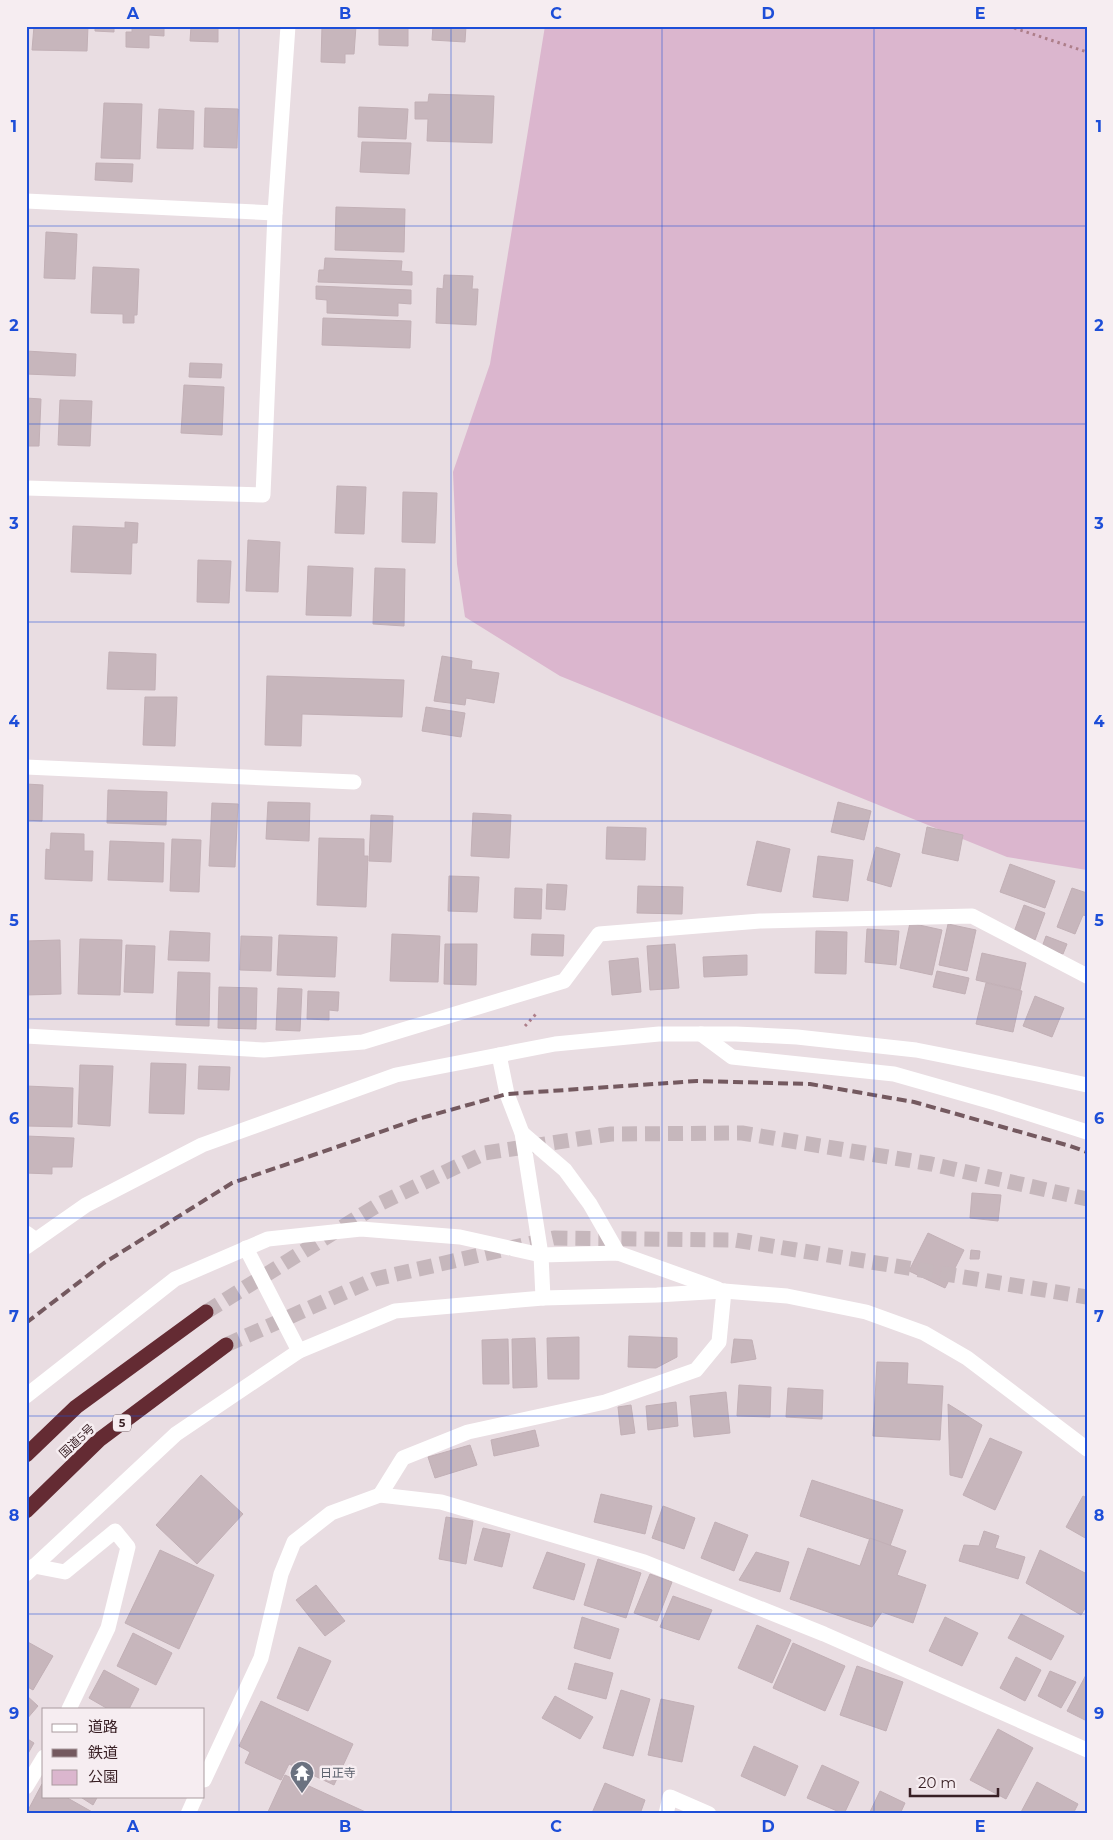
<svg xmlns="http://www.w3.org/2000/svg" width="1113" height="1840" viewBox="0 0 1113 1840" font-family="Montserrat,'Noto Sans JP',sans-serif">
  <rect width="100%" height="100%" fill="#e9dde2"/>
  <polygon fill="#dbb6ce" points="545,26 1087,26 1087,870 1007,857 560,676 465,617 457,564 453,472 490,364"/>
  <g fill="#c7b6bc" stroke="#c2b0b6">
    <polygon points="34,26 88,26 87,51 32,50"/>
    <polygon points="95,26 114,26 114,32 95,31"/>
    <polygon points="132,26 164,26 164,36 149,35 149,48 126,47 126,32 132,32"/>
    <polygon points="191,26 218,26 218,42 190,41"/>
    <polygon points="322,26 356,26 354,54 345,54 345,63 321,62"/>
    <polygon points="379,26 408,26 408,46 379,45"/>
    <polygon points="433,26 466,26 465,42 432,40"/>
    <polygon points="429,94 494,96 492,143 427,141 428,119 415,119 415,102 428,102"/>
    <polygon points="104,103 142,104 140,159 101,158"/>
    <polygon points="359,107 408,109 406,139 358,137"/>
    <polygon points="205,108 238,109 237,148 204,147"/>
    <polygon points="159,109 194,111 193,149 157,148"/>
    <polygon points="362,142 411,143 409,174 360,172"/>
    <polygon points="96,163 133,164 132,182 95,180"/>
    <polygon points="336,207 405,209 404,252 335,250"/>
    <polygon points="46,232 77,234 75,279 44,278"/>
    <polygon points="325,258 402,261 401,271 412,272 412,285 318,282 319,270 324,270"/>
    <polygon points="93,267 139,269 137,315 134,315 134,323 123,323 123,314 91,313"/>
    <polygon points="444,275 473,276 472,289 478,289 476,325 436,323 437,288 443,289"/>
    <polygon points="316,286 411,290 411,304 398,303 398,316 327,313 327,300 316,299"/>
    <polygon points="323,318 411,321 410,348 322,345"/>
    <polygon points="26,351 76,354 75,376 26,374"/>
    <polygon points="190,363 222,364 221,378 189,377"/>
    <polygon points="184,385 224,387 222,435 181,433"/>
    <polygon points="26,398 41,399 39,446 26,446"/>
    <polygon points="60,400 92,401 90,446 58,445"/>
    <polygon points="337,486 366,487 364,534 335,533"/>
    <polygon points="403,492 437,493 435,543 402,542"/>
    <polygon points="125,522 138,523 137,543 132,543 131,574 71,572 73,526 125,528"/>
    <polygon points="248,540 280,542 278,592 246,591"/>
    <polygon points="198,560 231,561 229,603 197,602"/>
    <polygon points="308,566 353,568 351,616 306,615"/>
    <polygon points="375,568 405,569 404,626 373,624"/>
    <polygon points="109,652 156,654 155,690 107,689"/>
    <polygon points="442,656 472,661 471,669 499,673 494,703 466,698 465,705 434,701"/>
    <polygon points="267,676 404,680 402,717 302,714 301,746 265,745"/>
    <polygon points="145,697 177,697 175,746 143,745"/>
    <polygon points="426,707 465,713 461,737 422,731"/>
    <polygon points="26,784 43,785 42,821 26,820"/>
    <polygon points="108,790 167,792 166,825 107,823"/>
    <polygon points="268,802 310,803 309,841 266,839"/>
    <polygon points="838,802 871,811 864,840 831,832"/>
    <polygon points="212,803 238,804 235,867 209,866"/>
    <polygon points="473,813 511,815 509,858 471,856"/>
    <polygon points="371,815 393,816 391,862 369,861"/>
    <polygon points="607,827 646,828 645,860 606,859"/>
    <polygon points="927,827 963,835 958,861 922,853"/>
    <polygon points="51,833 84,834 84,851 93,851 92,881 45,879 46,849 50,850"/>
    <polygon points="319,838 364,839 364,856 368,856 366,907 317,905"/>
    <polygon points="172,839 201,840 199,892 170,891"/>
    <polygon points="110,841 164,843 163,882 108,880"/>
    <polygon points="757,841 790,849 781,892 747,885"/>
    <polygon points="876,847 900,854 891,887 867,880"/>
    <polygon points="818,856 853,860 848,901 813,897"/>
    <polygon points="1010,864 1055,881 1045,908 1000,892"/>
    <polygon points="449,876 479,877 477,912 448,911"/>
    <polygon points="547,884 567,885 565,910 546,909"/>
    <polygon points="638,886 683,887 682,914 637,913"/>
    <polygon points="515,888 542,889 541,919 514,918"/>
    <polygon points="1072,888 1087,893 1087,916 1083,915 1075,934 1057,927"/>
    <polygon points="1024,905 1045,913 1035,940 1014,932"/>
    <polygon points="910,923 942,930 932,975 900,968"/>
    <polygon points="948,924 976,930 967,971 939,965"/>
    <polygon points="867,929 899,931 896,965 865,962"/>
    <polygon points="170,931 210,933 209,961 168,960"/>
    <polygon points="816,931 847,932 846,974 815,973"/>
    <polygon points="392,934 440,936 438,982 390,981"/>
    <polygon points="532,934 564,935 563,956 531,955"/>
    <polygon points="279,935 337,937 335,977 277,975"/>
    <polygon points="241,936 272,937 271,971 240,970"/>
    <polygon points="1046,936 1067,944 1063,954 1042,947"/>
    <polygon points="80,939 122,940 120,995 78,994"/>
    <polygon points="60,940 61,994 26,995 26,941"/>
    <polygon points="445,944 477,944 476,985 444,984"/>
    <polygon points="675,944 679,988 650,990 647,946"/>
    <polygon points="126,945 155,946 153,993 124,992"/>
    <polygon points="982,953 1026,963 1020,990 976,980"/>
    <polygon points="747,955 747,975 704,977 703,957"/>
    <polygon points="638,958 641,992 612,995 609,961"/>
    <polygon points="937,971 969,978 965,994 933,987"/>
    <polygon points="178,972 210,973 209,1026 176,1025"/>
    <polygon points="986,983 1022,991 1013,1032 976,1024"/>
    <polygon points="219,987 257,988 256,1029 218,1028"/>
    <polygon points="278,988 302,989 300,1031 276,1030"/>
    <polygon points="308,991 339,992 338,1011 329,1010 329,1020 307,1019"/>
    <polygon points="1035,996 1064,1008 1052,1037 1023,1026"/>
    <polygon points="151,1063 186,1064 184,1114 149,1113"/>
    <polygon points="80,1065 113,1066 110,1126 78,1124"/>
    <polygon points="199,1066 230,1067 229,1090 198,1089"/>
    <polygon points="26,1086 73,1088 72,1127 26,1126"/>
    <polygon points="26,1136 74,1138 72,1167 52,1167 52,1174 26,1173"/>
    <polygon points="972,1193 1001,1195 998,1221 970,1218"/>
    <polygon points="928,1233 964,1250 945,1288 909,1271"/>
    <polygon points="971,1250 980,1251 979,1259 970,1259"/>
    <polygon points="629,1336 677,1338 677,1357 656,1368 628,1367"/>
    <polygon points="579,1337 579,1379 548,1379 547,1338"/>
    <polygon points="535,1338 537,1387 513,1388 512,1339"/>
    <polygon points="508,1339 509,1384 483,1384 482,1340"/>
    <polygon points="734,1339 752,1340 756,1359 731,1363"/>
    <polygon points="877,1362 908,1363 907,1384 943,1386 940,1440 873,1436"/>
    <polygon points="739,1385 771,1387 770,1417 737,1416"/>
    <polygon points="788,1388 823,1390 822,1419 786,1417"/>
    <polygon points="726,1392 730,1433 694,1437 690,1396"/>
    <polygon points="676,1402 678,1426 648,1430 646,1406"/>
    <polygon points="948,1404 982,1425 962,1478 950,1475"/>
    <polygon points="631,1405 635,1433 621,1435 618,1407"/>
    <polygon points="535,1430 539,1446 494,1456 491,1440"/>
    <polygon points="990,1438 1022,1452 995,1510 963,1495"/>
    <polygon points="470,1445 477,1465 435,1478 428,1457"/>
    <polygon points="201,1475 243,1514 197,1564 156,1525"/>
    <polygon points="812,1480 903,1510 890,1546 800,1516"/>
    <polygon points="601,1494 652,1506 645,1534 594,1522"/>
    <polygon points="1083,1496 1087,1498 1087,1539 1066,1527"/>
    <polygon points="663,1506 695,1518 684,1549 652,1538"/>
    <polygon points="446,1517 473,1521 466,1564 439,1559"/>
    <polygon points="715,1522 748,1535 734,1571 701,1558"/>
    <polygon points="483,1528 510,1534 502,1567 474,1560"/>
    <polygon points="984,1531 999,1536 995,1548 1025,1557 1018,1579 959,1561 964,1545 979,1546"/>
    <polygon points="870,1538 906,1551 897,1575 926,1585 913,1623 882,1612 872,1627 790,1599 808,1548 860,1566"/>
    <polygon points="160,1550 214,1575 179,1649 125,1623"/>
    <polygon points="1040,1550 1087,1574 1087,1605 1081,1615 1026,1583"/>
    <polygon points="547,1552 585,1564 574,1600 533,1588"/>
    <polygon points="756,1552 789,1562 780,1592 739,1580"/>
    <polygon points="598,1559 641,1573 626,1618 584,1605"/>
    <polygon points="650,1574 672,1582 657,1621 634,1613"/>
    <polygon points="316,1585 345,1621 325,1636 296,1600"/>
    <polygon points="673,1596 712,1610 699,1640 660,1627"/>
    <polygon points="1021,1614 1064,1636 1051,1660 1008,1638"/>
    <polygon points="582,1617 619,1629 610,1659 574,1648"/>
    <polygon points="945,1617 978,1633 962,1666 929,1651"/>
    <polygon points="757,1625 791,1640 772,1683 738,1668"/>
    <polygon points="133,1633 172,1653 156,1685 117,1666"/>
    <polygon points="26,1641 53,1656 33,1690 26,1686"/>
    <polygon points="793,1643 845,1666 825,1711 773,1688"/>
    <polygon points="299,1647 331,1661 308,1711 277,1698"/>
    <polygon points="1016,1657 1041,1670 1025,1701 1000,1688"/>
    <polygon points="575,1663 613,1673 606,1699 568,1689"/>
    <polygon points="857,1666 903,1682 886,1731 840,1715"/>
    <polygon points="104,1670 139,1689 129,1709 108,1709 89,1698"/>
    <polygon points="1050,1671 1076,1682 1061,1708 1038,1696"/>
    <polygon points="1087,1673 1087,1721 1067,1711"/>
    <polygon points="621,1690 650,1699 633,1756 603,1748"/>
    <polygon points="26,1695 38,1706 26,1720"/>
    <polygon points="555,1696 593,1717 580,1739 542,1718"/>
    <polygon points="661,1699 694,1706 682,1762 648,1755"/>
    <polygon points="261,1701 353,1744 334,1785 289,1764 281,1780 245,1763 250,1752 239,1746"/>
    <polygon points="998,1729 1033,1748 1006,1799 970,1780"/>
    <polygon points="26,1738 34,1743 26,1757"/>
    <polygon points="754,1746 798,1766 785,1796 741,1776"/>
    <polygon points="822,1765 859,1782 844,1814 807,1798"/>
    <polygon points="285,1775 370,1814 267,1814"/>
    <polygon points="1037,1782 1078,1804 1073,1814 1020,1814"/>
    <polygon points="605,1783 645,1800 640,1814 592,1813"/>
    <polygon points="42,1784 44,1785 44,1796 64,1796 94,1813 93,1814 26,1814"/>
    <polygon points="880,1791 905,1803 900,1814 869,1814"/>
    <polygon points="79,1796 98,1796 93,1805"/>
  </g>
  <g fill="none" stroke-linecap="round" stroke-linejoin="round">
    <g stroke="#c6b7bc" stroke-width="15" stroke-dasharray="15 8" stroke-linecap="butt">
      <polyline points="206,1312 381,1203 485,1153 611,1134 742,1133 931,1164 1087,1199"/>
      <polyline points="226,1345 375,1279 554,1238 735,1240 1087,1297"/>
    </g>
    <g stroke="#ad7e89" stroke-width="3" stroke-dasharray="2.5 4" stroke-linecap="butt">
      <polyline points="1008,26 1087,52"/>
      <polyline points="525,1026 536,1014"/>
    </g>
    <g stroke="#fff" stroke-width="15">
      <polyline points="34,1566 65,1572 115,1531 128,1547 108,1628 69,1709"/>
      <polyline points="26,1787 44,1757"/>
    </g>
    <g stroke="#fff" stroke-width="15">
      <polyline points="26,201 275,213"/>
      <polyline points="26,488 263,495 275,213 288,26"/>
      <polyline points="26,767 354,782"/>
      <polyline points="701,1034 732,1057 894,1074 996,1103 1087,1132"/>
      <polyline points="26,1036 264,1050 363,1042 564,981 599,934 760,921 972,916 1087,976"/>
      <polyline points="522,1133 565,1170 590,1204 618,1253"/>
      <polyline points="26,1233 36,1240 26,1247"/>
      <polyline points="246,1248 299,1351"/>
      <polyline points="26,1396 175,1279 268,1239 361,1229 460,1237 541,1255"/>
      <polyline points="380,1495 403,1458 468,1432 605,1402 696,1370 719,1342 724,1291"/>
      <polyline points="26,1574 176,1434 299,1351 395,1311 543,1298 541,1255 522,1133 507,1094 499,1055"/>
      <polyline points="204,1780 261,1658 281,1574 294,1542 331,1513 380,1495 441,1502 644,1562 824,1634 1087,1750"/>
      <polyline points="188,1814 196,1796"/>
      <polyline points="666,1814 670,1797 709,1814"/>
    </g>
    <g stroke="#fff" stroke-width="15">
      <polyline points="36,1240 86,1205 202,1145 396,1075 555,1044 659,1034 736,1034 797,1037 916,1050 1037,1074 1087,1085"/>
      <polyline points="541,1255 618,1253 718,1289"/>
      <polyline points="543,1298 657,1295 724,1291 787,1296 866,1312 924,1333 967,1358 1087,1449"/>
    </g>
    <g stroke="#642b33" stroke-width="15">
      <polyline points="26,1455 76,1407 206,1312"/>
      <polyline points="26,1511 99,1440 226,1345"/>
    </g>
    <polyline stroke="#74595f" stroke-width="4" stroke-dasharray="10 5" stroke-linecap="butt" points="26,1323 104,1263 232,1183 418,1119 507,1094 697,1081 810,1084 914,1102 1070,1146 1087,1152"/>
  </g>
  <path fill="none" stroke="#1d4ed8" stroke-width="1" stroke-opacity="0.55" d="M239,26V1814M451,26V1814M662,26V1814M874,26V1814M26,226H1087M26,424H1087M26,622H1087M26,821H1087M26,1019H1087M26,1218H1087M26,1416H1087M26,1614H1087"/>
  <defs>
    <symbol id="temple-pin" viewBox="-11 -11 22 30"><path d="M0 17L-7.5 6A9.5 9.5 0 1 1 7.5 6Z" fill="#6b7280" stroke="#f6edf1"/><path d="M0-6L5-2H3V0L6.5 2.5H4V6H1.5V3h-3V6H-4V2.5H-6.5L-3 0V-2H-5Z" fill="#fff"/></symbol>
  </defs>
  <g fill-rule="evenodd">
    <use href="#temple-pin" x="288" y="1759" width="28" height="38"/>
  </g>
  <g text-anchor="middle" stroke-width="5" stroke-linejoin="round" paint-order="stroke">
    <rect fill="#f6edf1" stroke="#715d62" stroke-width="1" x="113" y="1414.5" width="18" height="17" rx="4"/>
    <g font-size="11" font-weight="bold" fill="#381f24">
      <text x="122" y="1427">5</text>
    </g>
    <g font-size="12" fill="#381f24" stroke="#f6edf1">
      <text transform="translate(77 1441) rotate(-43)" y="4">国道5号</text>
    </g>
    <g font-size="12" fill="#5b616d" stroke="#f6edf1" text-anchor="start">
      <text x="320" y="1777">日正寺</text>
    </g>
  </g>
  <rect width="1113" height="1840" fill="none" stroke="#f6edf1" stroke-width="55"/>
  <rect x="42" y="1708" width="162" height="90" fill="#f6edf1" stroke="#aa9b9f"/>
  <rect x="52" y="1724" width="25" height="8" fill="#ffffff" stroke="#aa9b9f"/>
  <text x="88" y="1732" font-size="15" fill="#381f24">道路</text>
  <rect x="52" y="1749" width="25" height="8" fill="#74595f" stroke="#aa9b9f"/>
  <text x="88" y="1758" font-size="15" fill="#381f24">鉄道</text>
  <rect x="52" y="1770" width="25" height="15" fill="#dbb6ce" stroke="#aa9b9f"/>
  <text x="88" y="1782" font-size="15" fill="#381f24">公園</text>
  <path d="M910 1788v8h88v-8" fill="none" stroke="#381f24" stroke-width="2.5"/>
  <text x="918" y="1788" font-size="15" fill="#381f24" stroke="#f6edf1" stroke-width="4" paint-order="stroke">20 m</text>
  <rect x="28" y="28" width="1058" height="1784" fill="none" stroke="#1d4ed8" stroke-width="2"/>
  <g font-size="16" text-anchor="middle" font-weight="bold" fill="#1d4ed8">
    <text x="133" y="19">A</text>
    <text x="345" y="19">B</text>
    <text x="556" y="19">C</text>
    <text x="768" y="19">D</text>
    <text x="980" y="19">E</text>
    <text x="14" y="132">1</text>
    <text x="1099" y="132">1</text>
    <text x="14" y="331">2</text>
    <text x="1099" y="331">2</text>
    <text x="14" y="529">3</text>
    <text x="1099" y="529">3</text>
    <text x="14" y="727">4</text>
    <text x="1099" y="727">4</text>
    <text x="14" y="926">5</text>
    <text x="1099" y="926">5</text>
    <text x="14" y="1124">6</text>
    <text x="1099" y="1124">6</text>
    <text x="14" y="1322">7</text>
    <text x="1099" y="1322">7</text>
    <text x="14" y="1521">8</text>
    <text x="1099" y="1521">8</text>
    <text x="14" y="1719">9</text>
    <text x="1099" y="1719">9</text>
    <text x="133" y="1832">A</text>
    <text x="345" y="1832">B</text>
    <text x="556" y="1832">C</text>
    <text x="768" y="1832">D</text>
    <text x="980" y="1832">E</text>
  </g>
</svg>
